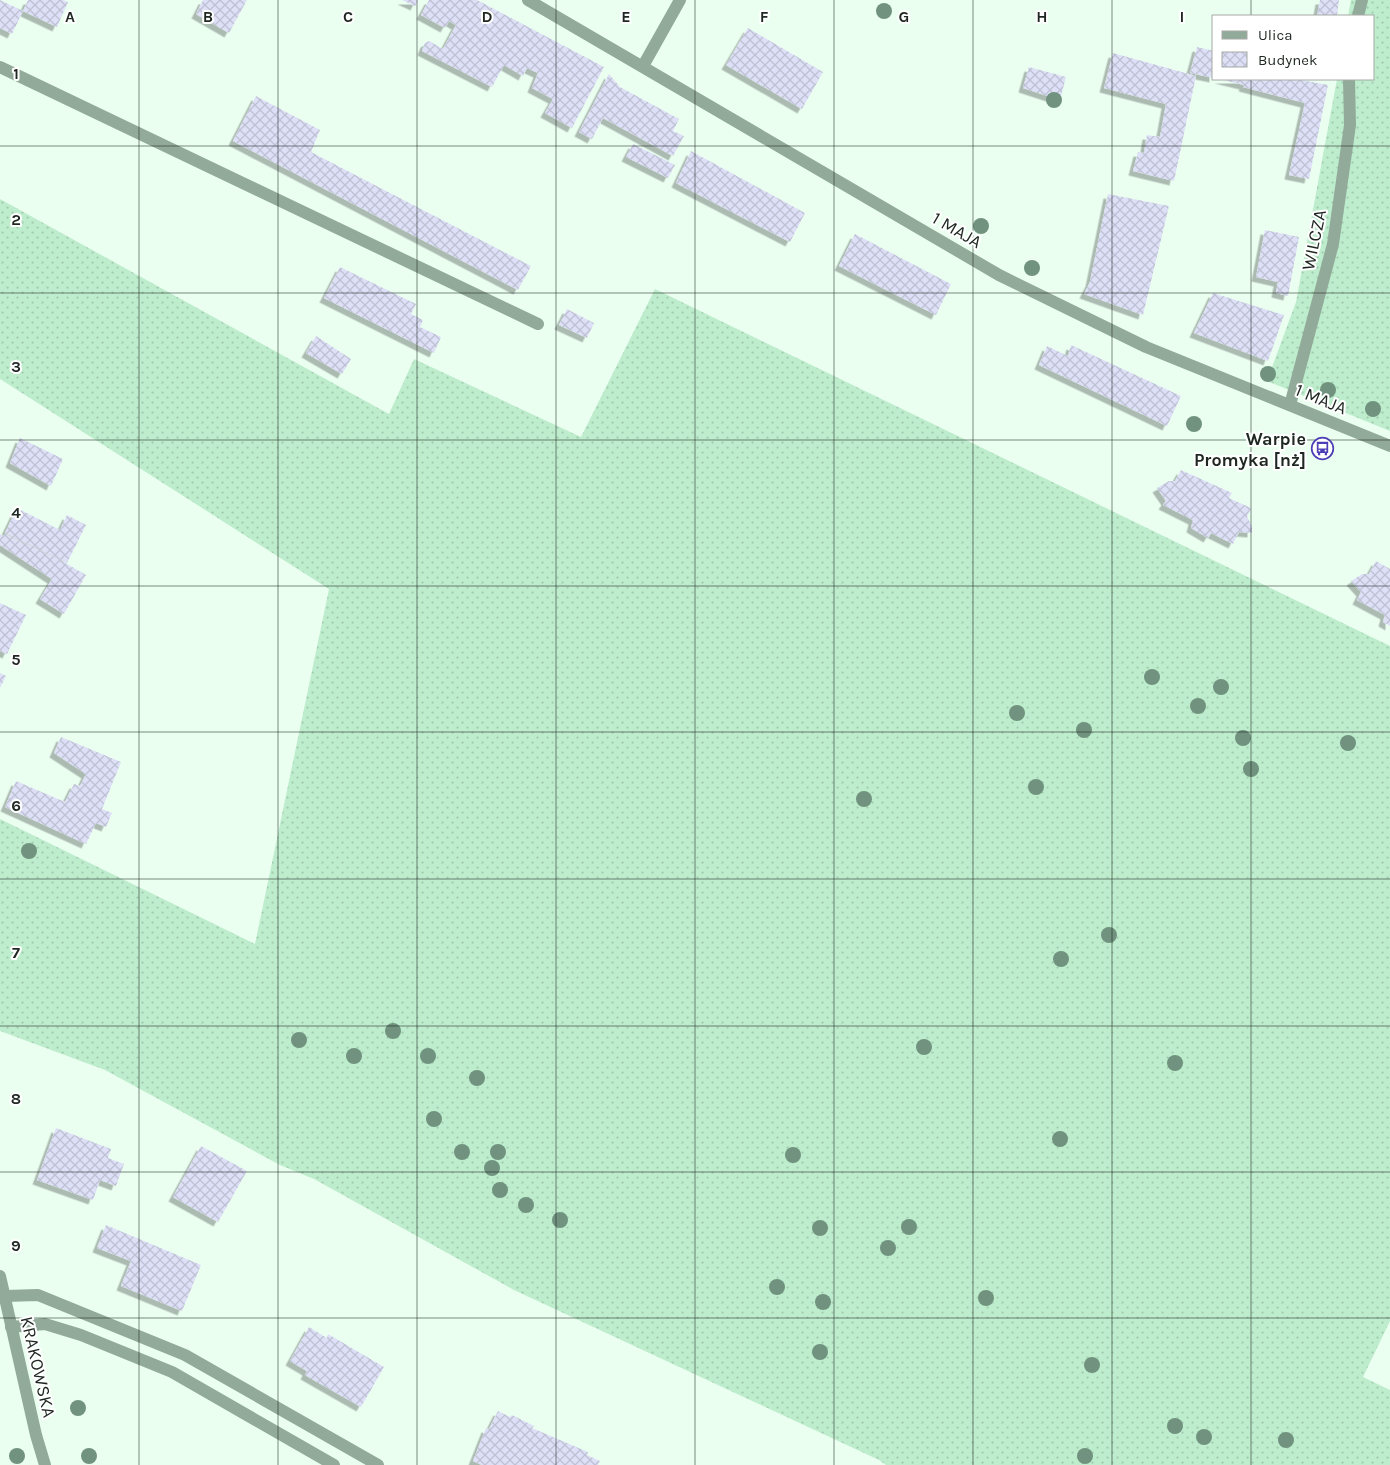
<svg xmlns="http://www.w3.org/2000/svg" width="1390" height="1465" viewBox="0 0 1390 1465" font-family="Karla,sans-serif">
  <defs>
    <pattern id="grass-dots" width="8" height="8" patternUnits="userSpaceOnUse" patternTransform="scale(1.25)"><rect width="8" height="8" fill="#bdedcc"/><path d="M2 2h.1M6 6h.1" fill="none" stroke="#a2cbaf" stroke-width="1.8" stroke-linecap="round"/></pattern>
    <pattern id="building-cross-hatch" width="8" height="8" patternUnits="userSpaceOnUse" patternTransform="scale(1.25)"><rect width="8" height="8" fill="#dee0f7"/><path d="M0 0l8 8M0 8l8-8" fill="none" stroke="#bec0d3"/></pattern>
    <filter id="shadow"><feDropShadow dx="-4.5" dy="4.5" stdDeviation="0" flood-color="#0004"/></filter>
  </defs>
  <rect width="100%" height="100%" fill="#ebfff1"/>
  <g fill="url(#grass-dots)">
    <polygon points="1351,0 1390,0 1390,431 1267,381 1296,302 1337,79 1374,79 1374,16 1348,16"/>
    <polygon points="0,199 389,414 414,359 581,437 655,289 1390,646 1390,1321 1363,1377 1390,1390 1390,1465 886,1465 879,1460 514,1290 314,1179 280,1165 105,1070 0,1031 0,819 255,944 329,589 0,379"/>
  </g>
  <g fill="url(#building-cross-hatch)" filter="url(#shadow)">
    <polygon points="0,0 23,11 12,34 0,28"/>
    <polygon points="28,0 63,0 68,2 57,27 23,11"/>
    <polygon points="203,0 247,0 229,33 196,14"/>
    <polygon points="402,0 418,0 415,6"/>
    <polygon points="429,0 477,0 604,67 572,128 545,113 553,99 532,88 538,73 527,68 523,76 504,65 492,87 422,51 425,43 429,41 443,49 456,25 449,21 445,28 421,15"/>
    <polygon points="1320,0 1339,0 1337,16 1317,16"/>
    <polygon points="748,28 823,72 802,109 726,65"/>
    <polygon points="1197,47 1214,51 1214,78 1190,73"/>
    <polygon points="1113,53 1196,76 1174,181 1133,171 1138,152 1144,153 1147,135 1160,137 1166,104 1104,88"/>
    <polygon points="1029,67 1066,77 1060,100 1023,88"/>
    <polygon points="609,74 620,87 679,119 673,131 684,136 673,156 603,118 592,139 579,132"/>
    <polygon points="1219,79 1296,79 1328,85 1309,179 1289,175 1305,103 1243,87 1244,85"/>
    <polygon points="256,96 320,130 311,152 531,266 518,290 233,141"/>
    <polygon points="633,144 675,165 668,178 626,157"/>
    <polygon points="691,151 805,213 790,242 676,183"/>
    <polygon points="1108,194 1169,206 1143,315 1084,294 1090,282"/>
    <polygon points="1265,230 1299,237 1288,296 1276,293 1278,282 1256,277"/>
    <polygon points="855,234 951,284 936,315 839,266"/>
    <polygon points="340,267 416,304 411,314 423,320 420,327 441,337 434,353 324,298"/>
    <polygon points="1213,293 1284,315 1268,361 1194,333"/>
    <polygon points="567,309 594,323 587,338 559,325"/>
    <polygon points="316,336 351,359 342,374 306,353"/>
    <polygon points="1071,345 1181,396 1167,426 1039,365 1047,346 1068,356"/>
    <polygon points="20,438 63,459 51,486 10,463"/>
    <polygon points="1181,470 1232,493 1229,498 1251,508 1247,517 1252,526 1252,533 1239,532 1233,544 1211,533 1208,538 1191,528 1193,520 1163,505 1166,501 1157,488 1169,481 1175,481"/>
    <polygon points="17,508 60,530 67,515 86,525 67,563 5,533"/>
    <polygon points="0,534 3,536 5,534 62,561 86,575 64,614 40,599 52,579 0,545"/>
    <polygon points="1376,561 1390,569 1390,626 1383,622 1385,615 1357,600 1361,592 1351,581 1362,574 1369,574"/>
    <polygon points="0,603 26,615 7,654 0,651"/>
    <polygon points="0,673 6,676 0,688"/>
    <polygon points="61,737 121,762 102,809 112,813 106,827 96,823 86,844 5,807 16,781 65,802 74,784 80,786 86,774 54,753"/>
    <polygon points="56,1128 111,1149 108,1158 124,1164 116,1186 100,1180 93,1200 37,1180"/>
    <polygon points="201,1146 247,1171 218,1222 173,1197"/>
    <polygon points="106,1225 201,1265 182,1311 121,1286 131,1261 97,1248"/>
    <polygon points="309,1327 327,1338 328,1334 384,1367 361,1407 305,1375 307,1371 290,1361"/>
    <polygon points="498,1411 510,1417 512,1415 534,1426 532,1428 588,1452 587,1455 600,1461 598,1465 482,1465 473,1461 486,1428 489,1429"/>
  </g>
  <g fill="none" stroke-linecap="round" stroke-linejoin="round">
    <g stroke="#92aa99" stroke-width="12">
      <polyline points="1358,16 1362,0"/>
      <polyline points="643,66 680,0"/>
      <polyline points="0,67 538,324"/>
      <polyline points="1290,405 1333,244 1350,125 1349,79"/>
      <polyline points="5,1296 38,1295 185,1355 378,1465"/>
      <polyline points="11,1327 45,1324 81,1335 172,1372 334,1465"/>
    </g>
    <g stroke="#92aa99" stroke-width="12">
      <polyline points="528,0 999,275 1146,347 1390,446"/>
      <polyline points="0,1276 36,1435 45,1465"/>
    </g>
  </g>
  <g fill="#70927e">
    <circle cx="884" cy="11" r="8"/>
    <circle cx="1054" cy="100" r="8"/>
    <circle cx="981" cy="226" r="8"/>
    <circle cx="1032" cy="268" r="8"/>
    <circle cx="1268" cy="374" r="8"/>
    <circle cx="1328" cy="390" r="8"/>
    <circle cx="1373" cy="409" r="8"/>
    <circle cx="1194" cy="424" r="8"/>
    <circle cx="1152" cy="677" r="8"/>
    <circle cx="1221" cy="687" r="8"/>
    <circle cx="1198" cy="706" r="8"/>
    <circle cx="1017" cy="713" r="8"/>
    <circle cx="1084" cy="730" r="8"/>
    <circle cx="1243" cy="738" r="8"/>
    <circle cx="1348" cy="743" r="8"/>
    <circle cx="1251" cy="769" r="8"/>
    <circle cx="1036" cy="787" r="8"/>
    <circle cx="864" cy="799" r="8"/>
    <circle cx="29" cy="851" r="8"/>
    <circle cx="1109" cy="935" r="8"/>
    <circle cx="1061" cy="959" r="8"/>
    <circle cx="393" cy="1031" r="8"/>
    <circle cx="299" cy="1040" r="8"/>
    <circle cx="924" cy="1047" r="8"/>
    <circle cx="354" cy="1056" r="8"/>
    <circle cx="428" cy="1056" r="8"/>
    <circle cx="1175" cy="1063" r="8"/>
    <circle cx="477" cy="1078" r="8"/>
    <circle cx="434" cy="1119" r="8"/>
    <circle cx="1060" cy="1139" r="8"/>
    <circle cx="462" cy="1152" r="8"/>
    <circle cx="498" cy="1152" r="8"/>
    <circle cx="793" cy="1155" r="8"/>
    <circle cx="492" cy="1168" r="8"/>
    <circle cx="500" cy="1190" r="8"/>
    <circle cx="526" cy="1205" r="8"/>
    <circle cx="560" cy="1220" r="8"/>
    <circle cx="909" cy="1227" r="8"/>
    <circle cx="820" cy="1228" r="8"/>
    <circle cx="888" cy="1248" r="8"/>
    <circle cx="777" cy="1287" r="8"/>
    <circle cx="986" cy="1298" r="8"/>
    <circle cx="823" cy="1302" r="8"/>
    <circle cx="820" cy="1352" r="8"/>
    <circle cx="1092" cy="1365" r="8"/>
    <circle cx="78" cy="1408" r="8"/>
    <circle cx="1175" cy="1426" r="8"/>
    <circle cx="1204" cy="1437" r="8"/>
    <circle cx="1286" cy="1440" r="8"/>
    <circle cx="17" cy="1456" r="8"/>
    <circle cx="89" cy="1456" r="8"/>
    <circle cx="1085" cy="1456" r="8"/>
  </g>
  <path fill="none" stroke="#1e2721" stroke-width="1" stroke-opacity="0.55" d="M139,0V1465M278,0V1465M417,0V1465M556,0V1465M695,0V1465M834,0V1465M973,0V1465M1112,0V1465M1251,0V16M1251,79V1465M0,146H1390M0,293H1390M0,440H1390M0,586H1390M0,732H1390M0,879H1390M0,1026H1390M0,1172H1390M0,1318H1390"/>
  <defs>
    <symbol id="bus-ring" viewBox="-11 -11 22 22"><circle r="9.5" fill="#fff" stroke="#4c3eb5" stroke-width="1.5"/><path d="M-5-6H5V4H4V6H2V4H-2V6H-4V4H-5ZM-3.5-4V0h7V-4ZM-3.5 1.2v1.5H-2V1.2ZM2 1.2v1.5H3.5V1.2Z" fill="#4c3eb5"/></symbol>
  </defs>
  <g fill-rule="evenodd">
    <use href="#bus-ring" x="1310" y="436" width="25" height="25"/>
  </g>
  <g text-anchor="middle" stroke-width="4" stroke-linejoin="round" paint-order="stroke">
    <g font-size="18" fill="#1e2721" stroke="#fff">
      <text transform="translate(957 230) rotate(30)" y="6">1 MAJA</text>
      <text transform="translate(1314 240) rotate(-78)" y="6">WILCZA</text>
      <text transform="translate(1321 399) rotate(22)" y="6">1 MAJA</text>
      <text transform="translate(38 1367) rotate(77)" y="6">KRAKOWSKA</text>
    </g>
    <g font-size="18" font-weight="bold" fill="#1e2721" stroke="#fff" text-anchor="end">
      <text x="1306" y="445">Warpie<tspan x="1306" dy="21">Promyka [nż]</tspan></text>
    </g>
  </g>
  <g font-size="16" text-anchor="middle" font-weight="bold" fill="#1e2721" stroke="#fff" stroke-width="4" stroke-linejoin="round" paint-order="stroke">
    <text x="70" y="22">A</text>
    <text x="208" y="22">B</text>
    <text x="348" y="22">C</text>
    <text x="487" y="22">D</text>
    <text x="626" y="22">E</text>
    <text x="764" y="22">F</text>
    <text x="904" y="22">G</text>
    <text x="1042" y="22">H</text>
    <text x="1182" y="22">I</text>
    <text x="16" y="79">1</text>
    <text x="16" y="225">2</text>
    <text x="16" y="372">3</text>
    <text x="16" y="518">4</text>
    <text x="16" y="665">5</text>
    <text x="16" y="811">6</text>
    <text x="16" y="958">7</text>
    <text x="16" y="1104">8</text>
    <text x="16" y="1251">9</text>
  </g>
  <rect x="1212" y="15" width="162" height="65" fill="#ffffff" stroke="#a5a9a6"/>
  <rect x="1222" y="31" width="25" height="8" fill="#92aa99" stroke="#a5a9a6"/>
  <text x="1258" y="40" font-size="15" fill="#1e2721">Ulica</text>
  <rect x="1222" y="52" width="25" height="15" fill="url(#building-cross-hatch)" stroke="#a5a9a6"/>
  <text x="1258" y="65" font-size="15" fill="#1e2721">Budynek</text>
</svg>
